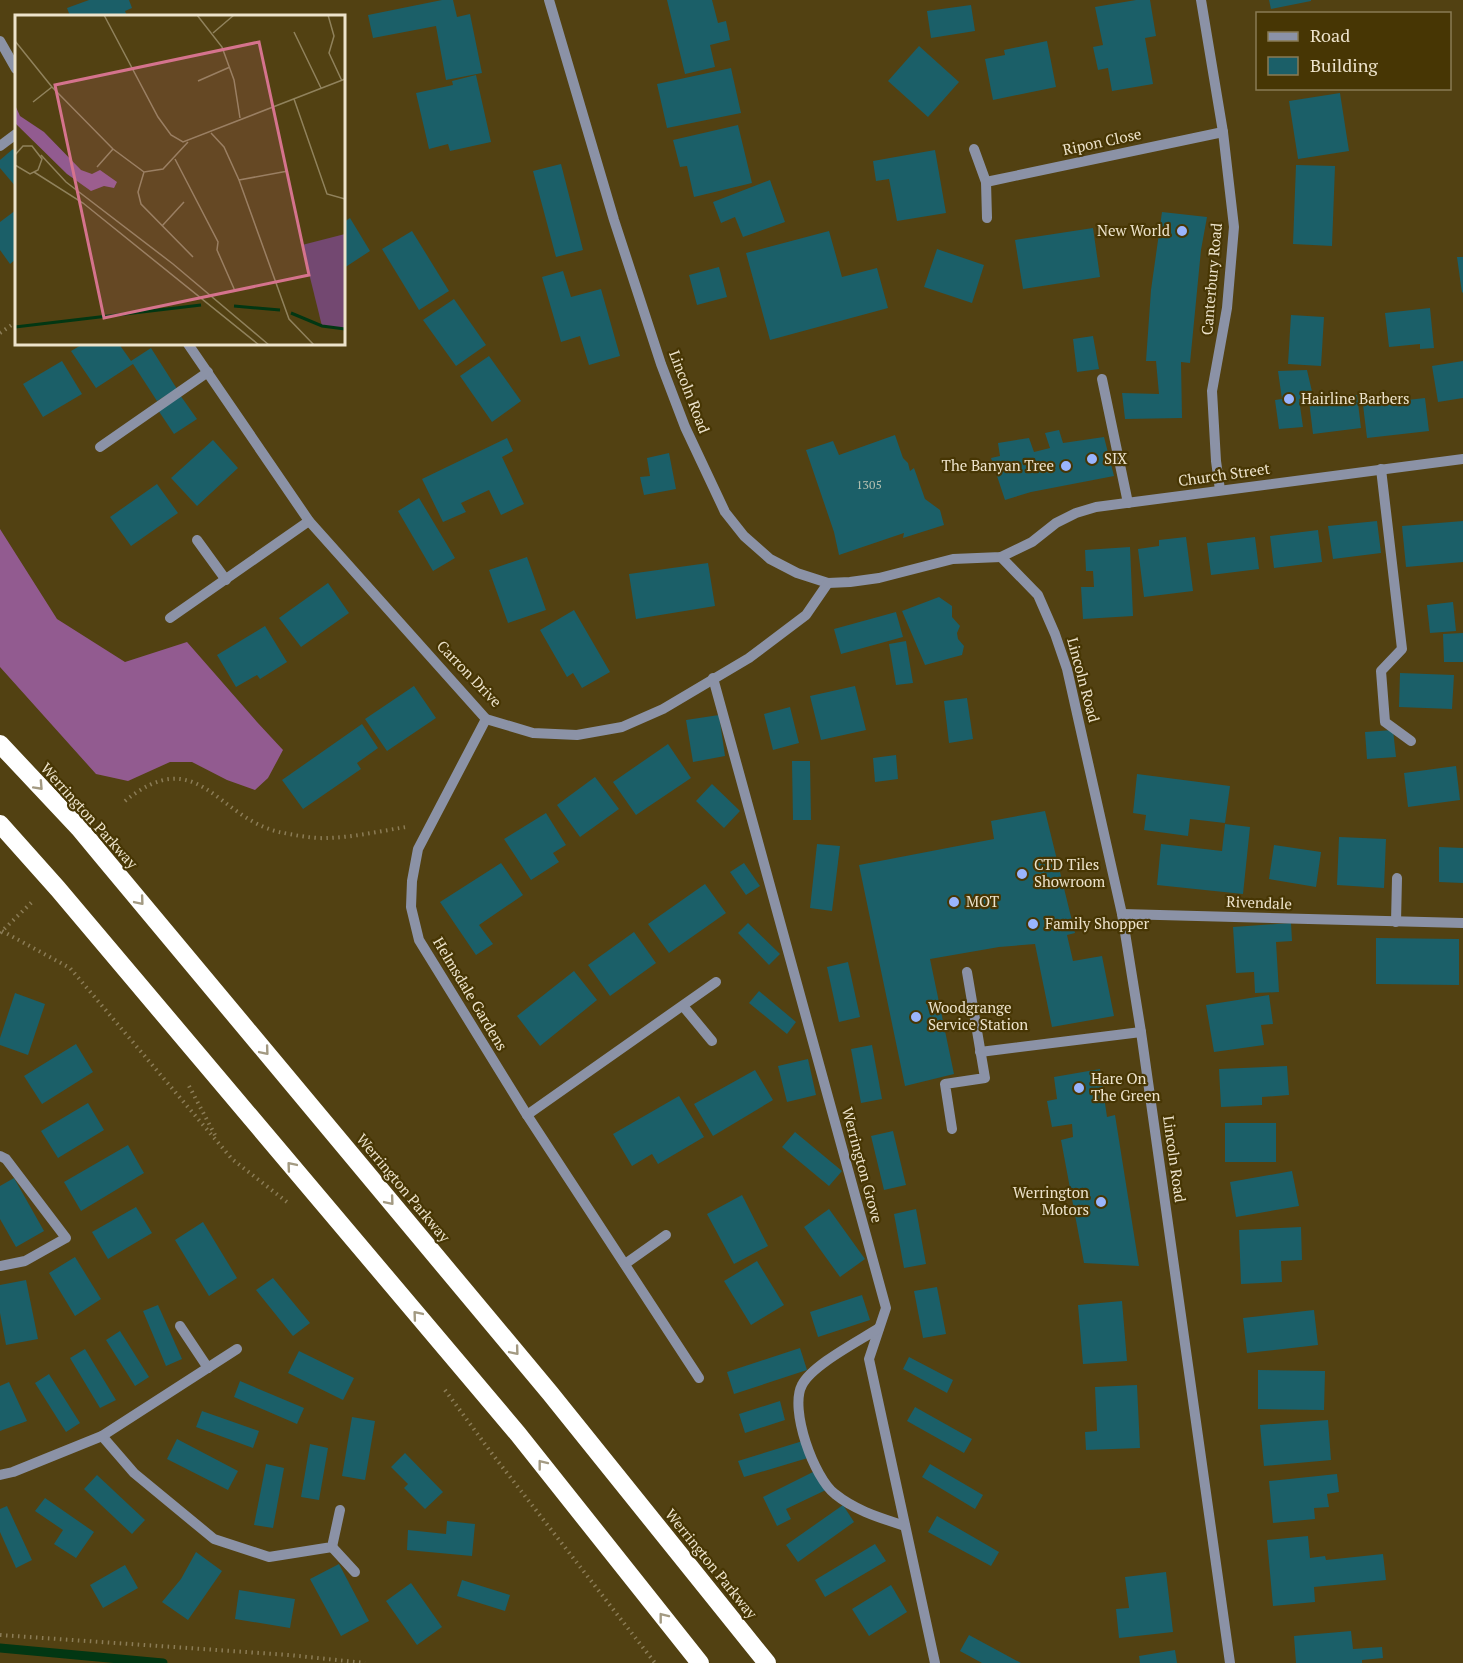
<svg xmlns="http://www.w3.org/2000/svg" width="1463" height="1663" viewBox="0 0 1463 1663" font-family="'PT Serif',serif">
  <rect width="100%" height="100%" fill="#524112"/>
  <polygon fill="#925b90" points="0,529 57,619 125,662 187,642 257,722 283,750 268,778 255,790 227,780 192,762 170,762 128,781 96,774 0,667"/>
  <g fill="none" stroke-linecap="round" stroke-linejoin="round">
    <polyline stroke="#023713" stroke-width="9" points="0,1648 163,1663"/>
  </g>
  <g fill="#1b5f68">
    <polygon points="89,0 129,0 132,8 125,11 127,16 70,16 67,8"/>
    <polygon points="442,0 453,0 457,17 470,14 482,73 446,80 436,26 373,38 368,15"/>
    <polygon points="667,0 712,0 718,23 726,21 730,40 710,45 715,67 685,74"/>
    <polygon points="1136,0 1150,0 1156,36 1145,38 1153,84 1112,91 1108,68 1098,70 1093,47 1103,45 1095,7"/>
    <polygon points="1269,0 1311,0 1311,1 1271,9"/>
    <polygon points="971,5 975,31 931,38 927,11"/>
    <polygon points="1047,41 1056,87 993,100 985,59 1005,55 1004,50"/>
    <polygon points="919,46 959,82 928,117 888,81"/>
    <polygon points="731,68 741,113 667,128 657,84"/>
    <polygon points="476,75 491,142 450,151 448,144 429,149 416,93 453,85 452,81"/>
    <polygon points="1340,93 1349,151 1298,159 1289,101"/>
    <polygon points="738,125 752,183 694,197 687,166 680,167 673,140"/>
    <polygon points="13,149 16,153 16,187 0,168 0,160"/>
    <polygon points="935,150 946,213 897,221 889,179 876,181 873,161"/>
    <polygon points="561,164 583,250 556,257 533,171"/>
    <polygon points="1296,165 1335,166 1332,246 1293,244"/>
    <polygon points="770,180 785,222 743,237 735,217 721,223 713,202"/>
    <polygon points="16,210 16,259 10,264 0,250 0,222"/>
    <polygon points="1162,212 1207,217 1201,250 1190,363 1181,362 1182,418 1125,419 1122,393 1159,394 1156,361 1146,361 1151,290"/>
    <polygon points="350,218 370,251 344,268 344,222"/>
    <polygon points="1093,228 1100,277 1023,289 1015,240"/>
    <polygon points="412,231 449,291 419,310 382,249"/>
    <polygon points="829,231 842,277 877,268 888,308 770,340 746,253"/>
    <polygon points="937,249 984,265 972,303 924,287"/>
    <polygon points="1457,257 1463,257 1463,292 1462,293"/>
    <polygon points="719,267 727,297 697,305 689,275"/>
    <polygon points="563,271 571,297 601,289 620,356 589,365 580,336 561,342 542,277"/>
    <polygon points="454,299 486,345 456,366 423,320"/>
    <polygon points="1430,308 1434,348 1420,349 1420,344 1389,347 1385,313"/>
    <polygon points="1291,315 1324,317 1321,366 1288,364"/>
    <polygon points="1093,336 1099,369 1077,372 1073,339"/>
    <polygon points="83,344 119,344 131,361 151,348 177,389 157,401 133,364 96,388 71,351"/>
    <polygon points="489,356 521,401 492,422 460,376"/>
    <polygon points="62,361 82,394 43,417 23,384"/>
    <polygon points="1463,361 1463,398 1438,402 1432,366"/>
    <polygon points="1307,370 1313,396 1299,399 1303,427 1279,429 1275,400 1282,399 1278,371"/>
    <polygon points="180,395 197,419 174,434 158,410"/>
    <polygon points="1357,395 1361,428 1313,434 1309,401"/>
    <polygon points="1425,398 1429,431 1367,438 1363,405"/>
    <polygon points="1059,430 1063,443 1104,437 1114,476 1031,492 1005,500 991,458 1000,456 998,443 1029,438 1034,452 1050,448 1045,433"/>
    <polygon points="895,435 903,458 908,463 910,471 914,468 925,499 940,510 944,525 903,538 904,533 839,555 834,532 806,450 833,441 839,455"/>
    <polygon points="507,438 513,451 502,457 524,504 501,515 489,490 461,503 466,512 443,522 422,479"/>
    <polygon points="213,440 238,468 197,506 171,478"/>
    <polygon points="669,453 676,489 644,495 640,477 650,476 647,458"/>
    <polygon points="157,484 178,513 131,546 110,517"/>
    <polygon points="419,498 455,558 433,571 398,511"/>
    <polygon points="1377,521 1381,553 1333,559 1328,526"/>
    <polygon points="1463,521 1463,562 1406,567 1402,526"/>
    <polygon points="1318,530 1322,562 1274,568 1270,536"/>
    <polygon points="1186,537 1193,591 1144,597 1138,549 1159,546 1159,540"/>
    <polygon points="1255,537 1259,569 1211,575 1207,543"/>
    <polygon points="1130,547 1133,616 1083,619 1081,587 1094,587 1093,571 1086,571 1085,550"/>
    <polygon points="527,557 546,610 508,623 489,570"/>
    <polygon points="708,563 715,606 636,619 629,574"/>
    <polygon points="328,583 349,613 301,647 279,618"/>
    <polygon points="939,597 952,606 952,617 960,626 957,633 958,639 964,646 962,655 925,665 902,611"/>
    <polygon points="1453,602 1456,631 1430,633 1427,605"/>
    <polygon points="574,610 610,672 582,688 573,673 567,677 540,630"/>
    <polygon points="896,612 903,637 841,654 834,629"/>
    <polygon points="265,626 287,662 260,679 257,675 236,687 217,655"/>
    <polygon points="1463,633 1463,662 1444,662 1443,634"/>
    <polygon points="906,641 913,683 896,685 889,644"/>
    <polygon points="1400,673 1454,675 1452,709 1399,707"/>
    <polygon points="414,686 436,718 387,751 365,719"/>
    <polygon points="855,686 866,730 821,740 810,696"/>
    <polygon points="967,698 973,739 949,743 944,701"/>
    <polygon points="790,707 799,743 773,750 764,714"/>
    <polygon points="719,715 725,756 693,762 686,720"/>
    <polygon points="362,724 378,748 357,763 361,769 303,809 282,780"/>
    <polygon points="1393,730 1396,757 1367,759 1365,732"/>
    <polygon points="668,744 691,778 636,815 613,782"/>
    <polygon points="896,755 898,779 875,782 873,758"/>
    <polygon points="792,761 810,761 811,820 793,820"/>
    <polygon points="1456,766 1460,800 1408,807 1404,773"/>
    <polygon points="1137,774 1230,786 1225,823 1190,819 1188,836 1144,830 1146,815 1133,813"/>
    <polygon points="595,777 619,809 580,837 557,805"/>
    <polygon points="712,784 740,811 724,828 696,801"/>
    <polygon points="1045,811 1075,933 1067,935 1073,961 1102,956 1114,1016 1052,1027 1035,944 999,947 930,959 954,1074 905,1086 859,865 994,839 991,821"/>
    <polygon points="546,813 566,845 553,853 559,862 531,880 504,839"/>
    <polygon points="1225,824 1250,827 1243,894 1157,885 1161,844 1222,851"/>
    <polygon points="1339,837 1386,839 1384,888 1337,885"/>
    <polygon points="817,844 840,846 832,911 810,908"/>
    <polygon points="1274,845 1321,852 1316,887 1269,879"/>
    <polygon points="1439,847 1463,848 1463,883 1439,882"/>
    <polygon points="501,863 523,895 479,925 493,944 476,955 440,902"/>
    <polygon points="744,863 760,886 746,895 730,872"/>
    <polygon points="705,884 726,913 669,953 648,924"/>
    <polygon points="748,923 780,954 769,965 738,933"/>
    <polygon points="1291,923 1292,941 1276,942 1279,992 1255,993 1254,972 1236,973 1233,927"/>
    <polygon points="634,932 656,963 610,996 588,965"/>
    <polygon points="1376,938 1459,939 1459,985 1376,984"/>
    <polygon points="848,962 860,1017 839,1022 827,967"/>
    <polygon points="574,971 597,1000 540,1046 517,1016"/>
    <polygon points="759,991 796,1022 787,1034 749,1003"/>
    <polygon points="15,993 45,1004 28,1055 0,1045 0,1038"/>
    <polygon points="1269,995 1273,1024 1261,1025 1264,1045 1214,1052 1206,1005"/>
    <polygon points="76,1044 93,1072 42,1104 24,1076"/>
    <polygon points="872,1045 882,1099 861,1103 851,1049"/>
    <polygon points="808,1059 816,1095 787,1102 778,1066"/>
    <polygon points="1287,1066 1289,1095 1262,1097 1262,1105 1221,1107 1219,1069"/>
    <polygon points="1100,1069 1107,1117 1115,1115 1139,1266 1084,1263 1061,1140 1073,1137 1072,1124 1052,1127 1047,1101 1057,1099 1054,1077"/>
    <polygon points="755,1070 773,1100 713,1136 694,1104"/>
    <polygon points="679,1096 704,1137 658,1164 652,1154 632,1166 613,1134"/>
    <polygon points="88,1103 104,1130 58,1158 41,1131"/>
    <rect x="1225" y="1123" width="51" height="39"/>
    <polygon points="893,1131 906,1185 884,1190 871,1136"/>
    <polygon points="795,1132 842,1171 829,1186 782,1147"/>
    <polygon points="128,1145 144,1173 81,1211 64,1182"/>
    <polygon points="1292,1171 1299,1206 1236,1217 1230,1182"/>
    <polygon points="14,1178 44,1231 16,1247 0,1219 0,1186"/>
    <polygon points="742,1195 768,1246 734,1264 707,1214"/>
    <polygon points="136,1207 152,1233 108,1259 92,1232"/>
    <polygon points="829,1209 865,1259 840,1277 804,1227"/>
    <polygon points="916,1209 926,1264 904,1268 894,1214"/>
    <polygon points="203,1222 237,1278 209,1296 175,1240"/>
    <polygon points="1301,1227 1302,1260 1281,1261 1282,1282 1241,1284 1239,1230"/>
    <polygon points="75,1257 101,1299 75,1316 49,1273"/>
    <polygon points="757,1261 784,1305 751,1325 724,1281"/>
    <polygon points="273,1278 310,1323 293,1336 256,1290"/>
    <polygon points="26,1280 38,1339 6,1345 0,1313 0,1285"/>
    <polygon points="937,1287 946,1334 923,1338 914,1291"/>
    <polygon points="862,1295 870,1320 818,1337 810,1312"/>
    <polygon points="1122,1301 1127,1361 1083,1364 1078,1305"/>
    <polygon points="158,1305 182,1359 166,1366 143,1311"/>
    <polygon points="1314,1310 1318,1345 1247,1353 1243,1318"/>
    <polygon points="120,1331 149,1377 135,1386 106,1340"/>
    <polygon points="800,1348 807,1370 734,1394 727,1372"/>
    <polygon points="85,1349 116,1400 100,1408 70,1358"/>
    <polygon points="299,1351 354,1378 343,1400 288,1373"/>
    <polygon points="909,1357 953,1380 947,1393 903,1369"/>
    <polygon points="1258,1370 1325,1371 1324,1410 1258,1409"/>
    <polygon points="49,1374 80,1423 66,1432 35,1383"/>
    <polygon points="240,1381 304,1408 297,1424 234,1397"/>
    <polygon points="9,1382 27,1421 0,1431 0,1386"/>
    <polygon points="1137,1385 1140,1448 1086,1450 1085,1432 1097,1431 1095,1387"/>
    <polygon points="780,1401 785,1420 745,1433 739,1414"/>
    <polygon points="915,1407 972,1439 964,1453 907,1421"/>
    <polygon points="202,1411 259,1431 253,1448 196,1427"/>
    <polygon points="352,1417 375,1421 365,1480 342,1476"/>
    <polygon points="1328,1420 1331,1460 1264,1466 1260,1425"/>
    <polygon points="177,1439 238,1471 228,1490 167,1459"/>
    <polygon points="806,1440 811,1457 744,1477 738,1461"/>
    <polygon points="310,1444 328,1448 319,1500 301,1497"/>
    <polygon points="405,1453 443,1492 425,1509 404,1488 408,1484 391,1467"/>
    <polygon points="266,1464 284,1468 273,1528 254,1525"/>
    <polygon points="930,1464 983,1495 975,1509 922,1477"/>
    <polygon points="819,1469 828,1489 786,1509 791,1519 777,1526 763,1497"/>
    <polygon points="1337,1474 1339,1492 1327,1494 1329,1507 1314,1508 1315,1519 1273,1523 1269,1481"/>
    <polygon points="97,1475 145,1520 132,1534 84,1489"/>
    <polygon points="45,1498 94,1532 76,1558 54,1544 63,1530 35,1511"/>
    <polygon points="843,1505 854,1522 798,1562 786,1545"/>
    <polygon points="7,1506 32,1560 16,1568 0,1532 0,1509"/>
    <polygon points="937,1516 999,1552 991,1566 928,1532"/>
    <polygon points="447,1521 475,1524 472,1556 407,1550 408,1530 446,1534"/>
    <polygon points="1308,1536 1310,1558 1325,1556 1326,1560 1383,1554 1386,1580 1314,1587 1315,1602 1273,1606 1267,1540"/>
    <polygon points="875,1544 886,1561 825,1597 815,1580"/>
    <polygon points="196,1552 222,1571 188,1620 162,1602 181,1579"/>
    <polygon points="339,1564 369,1621 341,1636 310,1579"/>
    <polygon points="125,1565 138,1588 103,1608 90,1585"/>
    <polygon points="1166,1572 1173,1632 1119,1638 1116,1609 1129,1608 1125,1577"/>
    <polygon points="462,1580 510,1595 505,1611 457,1596"/>
    <polygon points="411,1583 442,1627 417,1645 386,1601"/>
    <polygon points="891,1585 907,1612 869,1636 852,1609"/>
    <polygon points="239,1590 295,1599 290,1628 235,1619"/>
    <polygon points="1351,1631 1353,1649 1382,1647 1383,1658 1362,1660 1362,1663 1296,1663 1294,1636"/>
    <polygon points="969,1635 1021,1663 982,1663 960,1651"/>
    <polygon points="1175,1650 1177,1663 1140,1663 1139,1656"/>
  </g>
  <g fill="none" stroke-linecap="round" stroke-linejoin="round">
    <g stroke="#8b7c56" stroke-width="4" stroke-dasharray="1.5 4.5" stroke-linecap="butt">
      <polyline points="0,333 16,322"/>
      <path d="M125,801C198,742 216,817 279,832C294,835 313,839 329,838C354,837 381,831 406,827"/>
      <polyline points="2,931 70,968 232,1159 287,1202"/>
      <polyline points="0,933 32,902"/>
      <polyline points="189,1086 215,1135"/>
      <polyline points="445,1390 493,1455 655,1663"/>
      <polyline points="0,1635 289,1655 365,1663"/>
    </g>
    <g stroke="#8b92a6" stroke-width="10">
      <polyline points="549,0 614,220 661,364 685,427 725,512 744,536 770,559 797,573 828,583 850,582 879,578 953,559 1001,557 1032,542 1056,523 1076,513 1096,507 1463,459"/>
      <polyline points="1201,0 1223,132 1234,227 1227,308 1212,391 1216,461 1220,490"/>
      <polyline points="0,41 16,69"/>
      <polyline points="0,146 16,134"/>
      <polyline points="974,149 986,182 987,218"/>
      <polyline points="986,182 1223,132"/>
      <polyline points="188,344 309,521 486,719 533,733 577,735 622,727 663,709 749,658 806,615 828,583"/>
      <polyline points="1102,379 1128,503"/>
      <polyline points="100,447 208,372"/>
      <polyline points="1381,469 1402,649 1381,671 1385,722 1411,741"/>
      <polyline points="197,540 226,580"/>
      <polyline points="1001,557 1038,595 1055,634 1067,669 1122,914 1141,1032 1230,1663"/>
      <polyline points="170,618 309,521"/>
      <polyline points="713,678 886,1308 869,1359 935,1663"/>
      <polyline points="486,719 418,849 412,881 411,907 419,940 527,1115 699,1378"/>
      <polyline points="1122,914 1463,923"/>
      <polyline points="1396,922 1397,878"/>
      <polyline points="683,1006 712,1041"/>
      <polyline points="980,1052 1141,1032"/>
      <polyline points="527,1115 716,982"/>
      <polyline points="952,1129 945,1084 985,1078 967,972"/>
      <polyline points="0,1156 6,1159 66,1238 25,1261 0,1266"/>
      <polyline points="625,1264 666,1235"/>
      <polyline points="180,1326 208,1368"/>
      <path d="M879,1328C859,1341 812,1365 802,1385C789,1409 814,1478 835,1494C856,1511 881,1518 905,1526"/>
      <polyline points="102,1436 134,1473 214,1539 269,1557 332,1547 340,1510"/>
      <polyline points="0,1475 13,1472 102,1436 237,1349"/>
      <polyline points="332,1547 355,1572"/>
    </g>
    <g stroke="#fff" stroke-width="18">
      <polyline points="0,744 79,828 103,857 550,1393 767,1663"/>
      <polyline points="0,824 58,889 518,1434 700,1663"/>
    </g>
  </g>
  <defs><path id="oneway-chevron" d="M-2-3.5L2.5 0L-2 3.5" fill="none" stroke-width="1.6" stroke-linecap="round" stroke-linejoin="round" transform="scale(1.5)"/></defs>
  <g stroke="#a39a82">
    <use href="#oneway-chevron" transform="translate(39 786) rotate(47)"/>
    <use href="#oneway-chevron" transform="translate(140 901) rotate(50)"/>
    <use href="#oneway-chevron" transform="translate(265 1051) rotate(50)"/>
    <use href="#oneway-chevron" transform="translate(291 1166) rotate(-130)"/>
    <use href="#oneway-chevron" transform="translate(390 1201) rotate(50)"/>
    <use href="#oneway-chevron" transform="translate(417 1315) rotate(-130)"/>
    <use href="#oneway-chevron" transform="translate(515 1351) rotate(50)"/>
    <use href="#oneway-chevron" transform="translate(542 1464) rotate(-128)"/>
    <use href="#oneway-chevron" transform="translate(663 1617) rotate(-128)"/>
  </g>
  <g fill="#9ab5fd" stroke="#473604" stroke-width="2">
    <circle cx="1182" cy="231" r="6"/>
    <circle cx="1289" cy="399" r="6"/>
    <circle cx="1092" cy="459" r="6"/>
    <circle cx="1066" cy="466" r="6"/>
    <circle cx="1022" cy="874" r="6"/>
    <circle cx="954" cy="902" r="6"/>
    <circle cx="1033" cy="924" r="6"/>
    <circle cx="916" cy="1017" r="6"/>
    <circle cx="1079" cy="1088" r="6"/>
    <circle cx="1101" cy="1202" r="6"/>
  </g>
  <g text-anchor="middle" stroke-width="4.5" stroke-linejoin="round" paint-order="stroke">
    <g font-size="12" fill="#b8c2b2">
      <text x="869" y="489">1305</text>
    </g>
    <g font-size="15" fill="#ede3cb" stroke="#473604">
      <text transform="translate(1102 142) rotate(-12)" y="5">Ripon Close</text>
      <text transform="translate(1212 279) rotate(-85)" y="5">Canterbury Road</text>
      <text transform="translate(689 392) rotate(69)" y="5">Lincoln Road</text>
      <text transform="translate(1224 475) rotate(-8)" y="5">Church Street</text>
      <text transform="translate(469 674) rotate(46)" y="5">Carron Drive</text>
      <text transform="translate(1083 680) rotate(75)" y="5">Lincoln Road</text>
      <text transform="translate(89 816) rotate(48)" y="5">Werrington Parkway</text>
      <text transform="translate(1259 903) rotate(2)" y="5">Rivendale</text>
      <text transform="translate(470 994) rotate(59)" y="5">Helmsdale Gardens</text>
      <text transform="translate(1174 1159) rotate(82)" y="5">Lincoln Road</text>
      <text transform="translate(862 1165) rotate(75)" y="5">Werrington Grove</text>
      <text transform="translate(403 1188) rotate(50)" y="5">Werrington Parkway</text>
      <text transform="translate(711 1564) rotate(51)" y="5">Werrington Parkway</text>
    </g>
    <g font-size="15" fill="#ede3cb" stroke="#473604" text-anchor="start">
      <text x="1170" y="236" text-anchor="end">New World</text>
      <text x="1301" y="404">Hairline Barbers</text>
      <text x="1104" y="464">SIX</text>
      <text x="1054" y="471" text-anchor="end">The Banyan Tree</text>
      <text x="1034" y="870">CTD Tiles<tspan x="1034" dy="17">Showroom</tspan></text>
      <text x="966" y="907">MOT</text>
      <text x="1045" y="929">Family Shopper</text>
      <text x="928" y="1013">Woodgrange<tspan x="928" dy="17">Service Station</tspan></text>
      <text x="1091" y="1084">Hare On<tspan x="1091" dy="17">The Green</tspan></text>
      <text x="1089" y="1198" text-anchor="end">Werrington<tspan x="1089" dy="17">Motors</tspan></text>
    </g>
  </g>
  <g transform="translate(15 15)">
    <rect width="330" height="330" fill="#524112"/>
    <path d="M330,219V314L307,311L287,230Z" fill="#734871"/>
    <path d="M0,90L5,101L29,117L66,155L77,159L85,155L102,167L99,173L89,171L76,176L52,159L0,108Z" fill="#925b90"/>
    <path fill="none" stroke="#023713" stroke-width="3" d="M219,291L265,295M276,298L307,311L330,314M0,312L186,290"/>
    <path fill="none" stroke="#90825c" stroke-width="1.5" d="M89,0L143,102L156,120L168,127L330,64M182,0L207,32L219,65L225,103M313,0L319,21L314,38L327,66M279,17L306,73M198,18L219,0M0,26L37,72M183,66L215,52M279,84L312,179L330,184M18,87L37,72L98,134L129,157L148,154L173,127M196,118L209,132L224,165L274,304L299,330M0,140L8,131H17L27,144L23,155L15,159L0,150M26,140L51,167L158,249L254,330M160,144L203,227L202,235L220,276M82,152L98,134M19,157L68,188L244,330M129,157L123,177L126,189L178,242M224,165L273,156M147,211L169,187"/>
    <path fill="#d5738d" fill-opacity="0.15" stroke="#d5738d" stroke-width="3" d="M244,27L294,260L89,303L40,70Z"/>
    <rect width="330" height="330" fill="none" stroke="#ede3cb" stroke-width="3"/>
  </g>
  <rect x="1256" y="12" width="195" height="78" fill="#473604" stroke="#897b54" stroke-width="1.5"/>
  <rect x="1268" y="32" width="30" height="9" fill="#8b92a6" stroke="#897b54" stroke-width="1.5"/>
  <text x="1310" y="42" font-size="18" fill="#ede3cb">Road</text>
  <rect x="1268" y="57" width="30" height="18" fill="#1b5f68" stroke="#897b54" stroke-width="1.5"/>
  <text x="1310" y="72" font-size="18" fill="#ede3cb">Building</text>
</svg>
